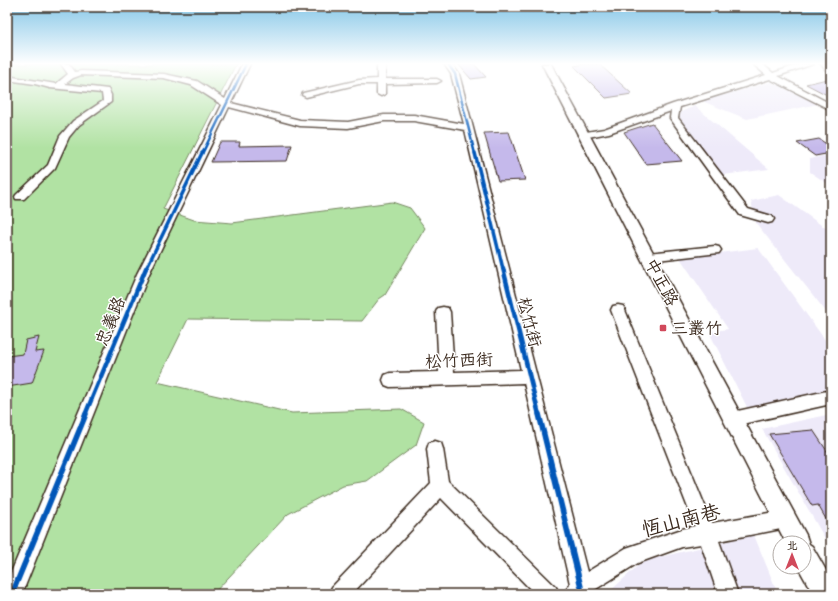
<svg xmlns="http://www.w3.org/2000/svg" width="838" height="601" viewBox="0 0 838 601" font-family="'Indie Flower','LXGW WenKai TC',sans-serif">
  <rect width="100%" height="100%" fill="#fff"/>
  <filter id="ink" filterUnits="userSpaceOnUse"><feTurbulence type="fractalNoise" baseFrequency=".025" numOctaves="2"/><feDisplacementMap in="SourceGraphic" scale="8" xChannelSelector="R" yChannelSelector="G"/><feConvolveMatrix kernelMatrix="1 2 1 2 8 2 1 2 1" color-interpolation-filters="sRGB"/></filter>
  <g filter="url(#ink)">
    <g fill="#eeeaf9">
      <polygon points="771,82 818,104 747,119 702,101"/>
      <polygon points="695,106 769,169 723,175 679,119 681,112"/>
      <polygon points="831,154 831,186 810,172 810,159"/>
      <polygon points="779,195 831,232 831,318 756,223 751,201"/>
      <polygon points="758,248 831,348 831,389 748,409 709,332 728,329 680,258"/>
      <polygon points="831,414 831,549 762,429"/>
      <polygon points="754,535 778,594 607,594 643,561"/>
    </g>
    <polygon fill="#b1e2a3" stroke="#768660" points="7,64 236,64 163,209 194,220 232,223 392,202 410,208 425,228 385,295 379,299 362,321 188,319 157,382 292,413 401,409 424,422 416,445 367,481 343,485 288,514 213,594 7,594"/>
    <g fill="#c5b9eb" stroke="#3b2a1e">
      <polygon points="458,64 474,64 486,77 471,79"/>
      <polygon points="585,64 599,64 632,94 606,98 574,66"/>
      <polygon points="831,78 831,97 806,84"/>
      <polygon points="652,123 682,161 646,164 624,132"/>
      <polygon points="509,132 525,180 498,181 484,133"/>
      <polygon points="819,139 831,147 831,153 815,156 797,143"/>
      <polygon points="220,142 240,142 239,146 292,145 287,161 211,162"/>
      <polygon points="39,337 35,352 44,351 32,383 7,387 7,356 23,354 26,340"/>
      <polygon points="813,430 831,457 831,528 818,505 812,506 769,434"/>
    </g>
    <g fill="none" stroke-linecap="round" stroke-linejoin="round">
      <defs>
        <g id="minor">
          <polygon points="61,64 69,64 75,72 81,71 164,74 197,81 225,99 242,64 250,64 231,103 300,120 348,122 384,115 414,115 464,124 451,74 444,64 452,64 459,74 473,128 587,572 626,548 682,529 695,526 611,310 613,306 618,305 623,306 625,310 712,523 786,510 792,513 795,519 792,525 786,528 719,541 738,594 718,594 701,544 682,547 638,563 588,594 564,594 570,584 524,383 390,387 385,385 383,380 385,375 390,373 439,372 436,312 438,308 443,307 448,308 450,312 454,372 521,370 465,130 414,121 384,121 348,128 300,126 229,107 149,274 22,594 7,594 7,582 137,274 222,105 191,85 164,78 81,75 73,78 65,84 108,89 111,95 111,102 79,125 69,137 55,168 24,199 16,199 15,197 16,195 48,165 60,136 73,121 103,101 102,93 50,88 35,84 7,80 7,76 56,84 68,74"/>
          <polygon points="377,64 385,64 385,79 437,79 441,81 437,83 385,84 385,94 381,96 377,94 377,84 359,84 306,97 302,95 303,93 359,80 377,79"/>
          <polygon points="753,64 762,64 773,73 800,64 813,64 778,76 831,104 831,110 770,79 680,107 678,118 748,209 772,216 774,219 772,222 768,223 740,215 670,118 671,111 609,133 583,138 578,135 580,133 604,129 673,104 766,75"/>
          <polygon points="821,64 829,64 831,66 831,73 828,73"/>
          <polygon points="715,246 719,247 721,250 719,253 648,261 644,260 642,257 644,254 648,253"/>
          <polygon points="831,390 831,404 733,426 727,424 725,419 727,414 733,412"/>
          <polygon points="435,441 441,443 443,449 448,481 556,587 559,594 535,594 441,498 352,594 329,594 332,587 431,483 427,449 429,443"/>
        </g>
        <polygon id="major" points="542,64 551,64 806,535 809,544 812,546 831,579 831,594 813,594 798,567 804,567 804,543 786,543"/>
      </defs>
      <use href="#minor" stroke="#3b2a1e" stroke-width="3"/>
      <use href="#major" stroke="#3b2a1e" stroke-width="3"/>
      <use href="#minor" fill="#fff" fill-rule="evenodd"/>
      <use href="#major" fill="#fff" fill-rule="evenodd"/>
      <defs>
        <g id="cycleway-far3">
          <polyline points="448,64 455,74 475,154"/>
          <polyline points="202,154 246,64"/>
        </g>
        <g id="cycleway-far2">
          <polyline points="475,153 503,269"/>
          <polyline points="146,269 202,153"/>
        </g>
        <g id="cycleway-far1">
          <polyline points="503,268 539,415"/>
          <polyline points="85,415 146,268"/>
        </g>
        <g id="cycleway">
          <polyline points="539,414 581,587"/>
          <polyline points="12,594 86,414"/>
        </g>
      </defs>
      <use href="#cycleway-far3" stroke="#fff" stroke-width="4"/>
      <use href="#cycleway-far2" stroke="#fff" stroke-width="5.5"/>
      <use href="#cycleway-far1" stroke="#fff" stroke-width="7"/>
      <use href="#cycleway" stroke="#fff" stroke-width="8"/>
      <use href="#cycleway-far3" stroke="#0057b8" stroke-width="2.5"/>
      <use href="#cycleway-far2" stroke="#0057b8" stroke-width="3.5"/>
      <use href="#cycleway-far1" stroke="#0057b8" stroke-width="4.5"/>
      <use href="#cycleway" stroke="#0057b8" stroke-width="5.5"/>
    </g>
  </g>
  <linearGradient id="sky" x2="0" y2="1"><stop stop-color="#84c6e7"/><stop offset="0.43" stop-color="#fff"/><stop offset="1" stop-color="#fff" stop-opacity="0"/></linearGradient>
  <rect width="838" height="148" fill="url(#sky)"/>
  <rect fill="#d1495b" stroke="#fff" stroke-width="1.5" x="659" y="324" width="8" height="8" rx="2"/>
  <g text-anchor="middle" stroke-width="3" stroke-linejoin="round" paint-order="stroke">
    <g font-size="17" fill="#3b2a1e" stroke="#fff">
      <text transform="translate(662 282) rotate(62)" y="6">中正路</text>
      <text transform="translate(110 321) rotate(-68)" y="6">忠義路</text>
      <text transform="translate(530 322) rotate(76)" y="6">松竹街</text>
      <text transform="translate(459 360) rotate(-2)" y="6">松竹西街</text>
    </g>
    <g font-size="17" fill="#3b2a1e" stroke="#fff" text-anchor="start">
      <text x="671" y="334">三叢竹</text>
    </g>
    <g font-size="20" fill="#3b2a1e" stroke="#fff">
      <text transform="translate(681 520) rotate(-14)" y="7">恆山南巷</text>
    </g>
  </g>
  <rect width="838" height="601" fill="none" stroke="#fff" stroke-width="24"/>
  <rect x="12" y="12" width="814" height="577" fill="none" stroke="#3b2a1e" stroke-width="1.5" filter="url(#ink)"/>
  <g transform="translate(792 555)"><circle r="19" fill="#ffffff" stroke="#b1aaa5"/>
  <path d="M0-3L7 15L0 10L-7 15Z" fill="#d1495b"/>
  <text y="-6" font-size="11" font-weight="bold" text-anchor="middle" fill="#3b2a1e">北</text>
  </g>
</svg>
